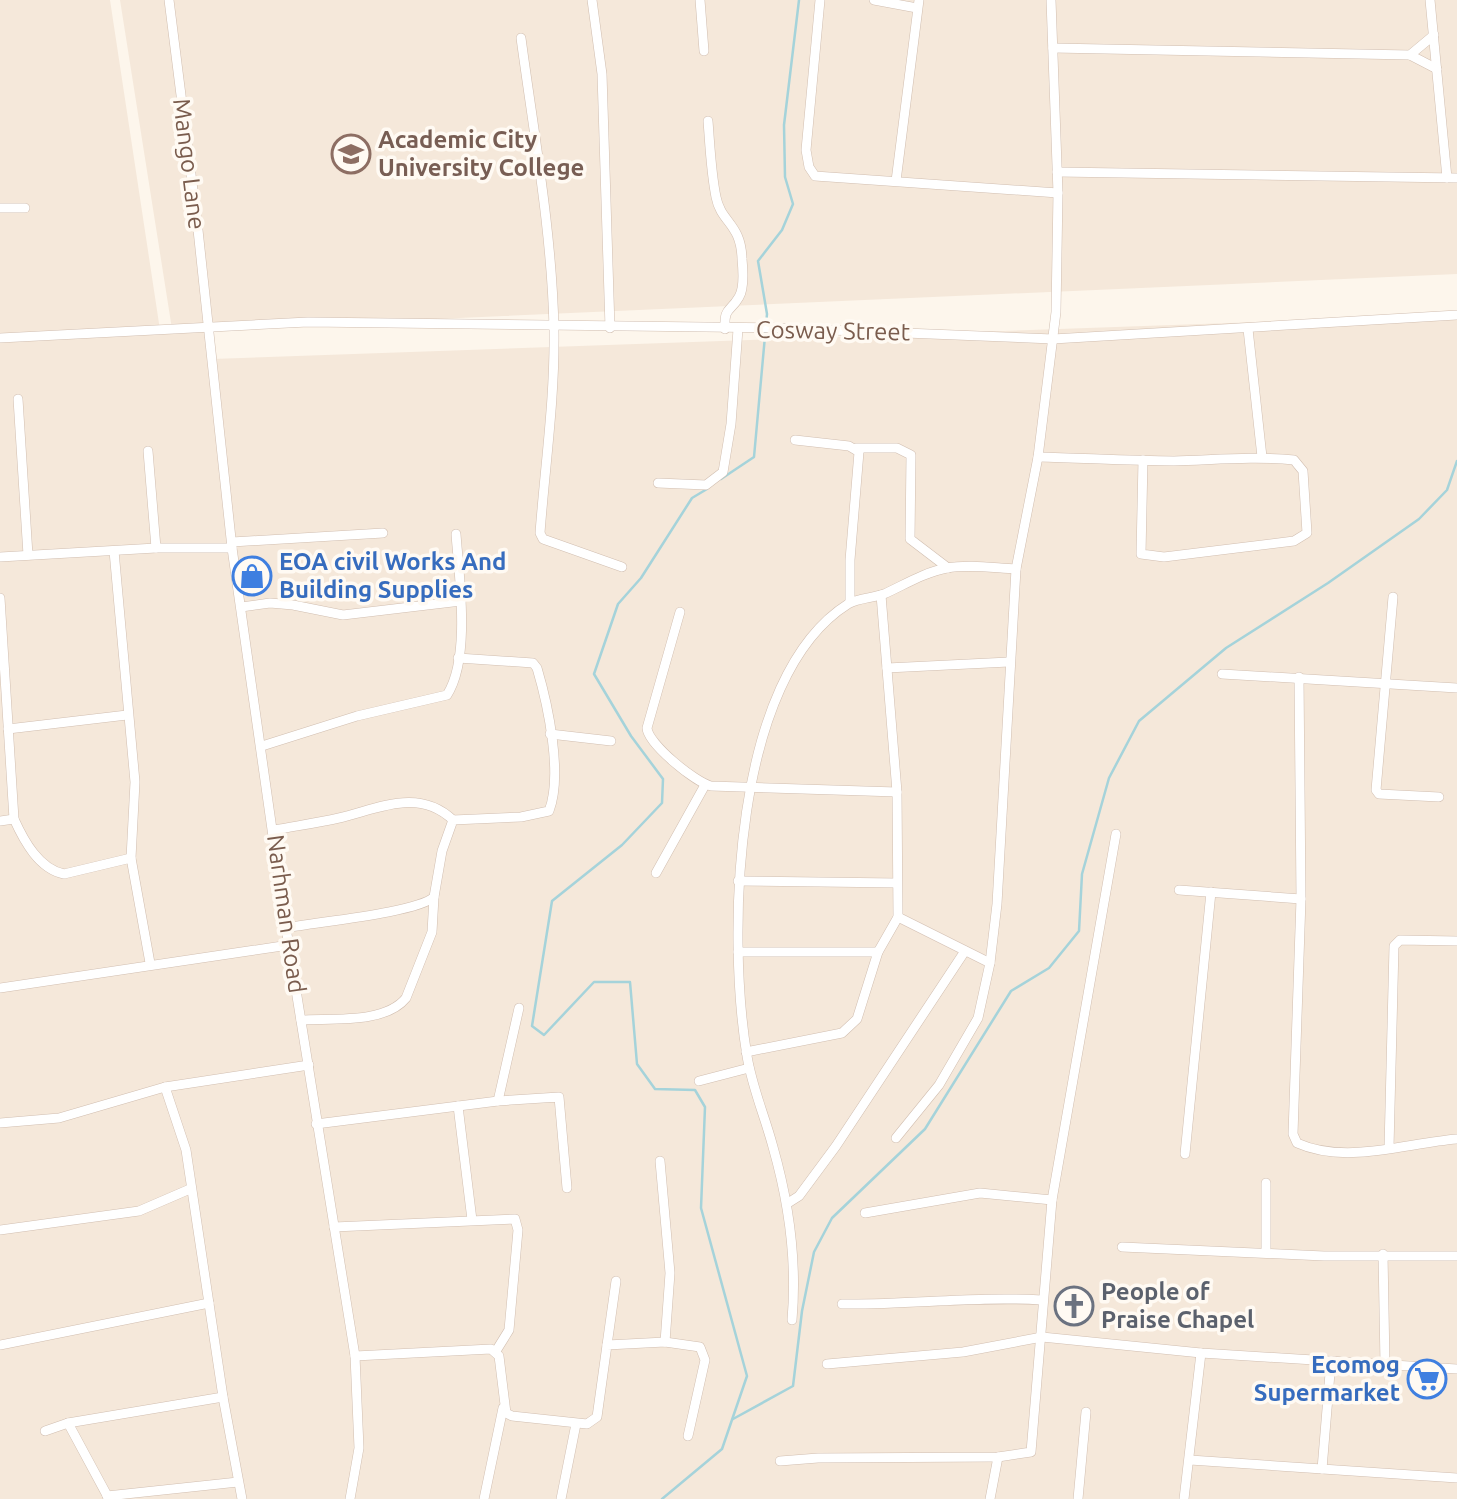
<svg xmlns="http://www.w3.org/2000/svg" width="1457" height="1499" viewBox="0 0 1457 1499" font-family="Ubuntu,sans-serif">
  <rect width="100%" height="100%" fill="#fdf6ec"/>
  <polygon fill="#f5e8da" points="0,0 110,0 160,330 172,329 120,0 1457,0 1457,274 208,329 212,359 1457,315 1457,1499 0,1499"/>
  <g fill="none" stroke-linecap="round" stroke-linejoin="round">
    <g stroke="#a5d3da" stroke-width="2.5">
      <polyline points="721,479 754,457 767,314 758,261 782,230 793,204 785,177 784,125 799,0"/>
      <polyline points="733,1419 793,1386 802,1311 814,1252 832,1218 925,1129 1011,991 1049,968 1079,931 1082,874 1109,778 1139,721 1226,648 1328,583 1419,519 1447,490 1457,461"/>
      <polyline points="662,1499 722,1449 747,1376 701,1208 705,1107 695,1090 655,1089 637,1064 630,982 594,982 544,1035 532,1026 552,901 622,845 662,803 663,779 631,736 594,674 618,604 641,578 692,498 707,489"/>
    </g>
    <defs>
      <g id="minor">
        <polyline points="169,0 198,230 232,548 286,928 355,1356 359,1448 350,1499"/>
        <polyline points="592,0 602,74 610,328"/>
        <polyline points="700,0 704,51"/>
        <polyline points="820,0 806,150 809,167 815,176 1058,193"/>
        <polyline points="874,0 917,8"/>
        <polyline points="1430,0 1447,178"/>
        <path d="M521,38C534,135 552,232 554,330C555,398 545,466 540,533L543,539L622,567"/>
        <polyline points="1053,48 1410,55 1434,35"/>
        <polyline points="1410,55 1437,69"/>
        <path d="M708,121C710,146 711,172 716,197C721,223 741,223 742,259C743,269 744,289 739,297C730,313 724,306 725,329"/>
        <polyline points="1057,172 1457,178"/>
        <polyline points="896,181 919,0"/>
        <polyline points="0,208 25,208"/>
        <polyline points="1248,329 1262,457"/>
        <polyline points="0,338 308,322 780,328 1053,339 1457,315"/>
        <polyline points="18,399 28,555"/>
        <polyline points="795,440 849,446 859,452 850,560 850,602"/>
        <polyline points="856,448 897,448 911,455 910,539 948,568"/>
        <polyline points="148,451 156,548"/>
        <path d="M1038,457C1084,458 1129,461 1174,461C1214,460 1254,456 1294,460L1303,471L1307,533L1294,541L1164,557L1141,554L1143,460"/>
        <polyline points="658,483 706,485 723,472 731,424 738,329"/>
        <polyline points="232,542 383,533"/>
        <polyline points="114,551 135,782 131,858 150,963"/>
        <polyline points="0,557 156,548 232,548"/>
        <polyline points="1393,597 1376,790 1379,794 1439,797"/>
        <path d="M0,598L14,819C24,841 39,869 64,874L131,858"/>
        <polyline points="241,607 270,603 293,605 343,615 461,601"/>
        <path d="M680,612L647,728C648,744 695,782 711,786L897,792"/>
        <polyline points="887,668 1009,662"/>
        <polyline points="1222,674 1457,688"/>
        <path d="M1299,677L1301,899L1293,1134L1297,1143C1346,1165 1406,1143 1457,1139"/>
        <polyline points="8,729 127,715"/>
        <polyline points="550,734 611,741"/>
        <path d="M262,746L357,716L447,695C471,658 459,576 456,534"/>
        <polyline points="0,821 14,819"/>
        <path d="M274,830C295,826 317,823 339,818C378,809 418,787 453,820"/>
        <polyline points="656,873 705,785"/>
        <polyline points="738,881 897,883"/>
        <polyline points="1179,890 1301,899"/>
        <polyline points="898,917 990,963"/>
        <path d="M286,928C315,922 416,913 434,897"/>
        <polyline points="738,952 878,952"/>
        <polyline points="0,988 289,945"/>
        <path d="M301,1020C332,1018 385,1024 406,998L432,932L434,897L442,851L453,820L521,817L549,811C563,775 548,705 537,668L533,663L458,658"/>
        <polyline points="746,1052 842,1033 857,1019 878,952 898,917 897,792 881,595"/>
        <polyline points="699,1081 749,1068"/>
        <polyline points="165,1087 186,1150 223,1397 242,1499"/>
        <polyline points="498,1101 519,1008"/>
        <polyline points="458,1106 472,1220"/>
        <polyline points="0,1123 59,1118 165,1087 309,1065"/>
        <polyline points="316,1124 498,1101 559,1097 567,1188"/>
        <polyline points="896,1138 939,1085 978,1018 990,963 997,904 1016,569 1038,457 1056,312 1058,193 1051,0"/>
        <polyline points="1389,1148 1394,946 1400,940 1457,941"/>
        <polyline points="1185,1154 1211,892"/>
        <polyline points="660,1161 670,1273 665,1342"/>
        <polyline points="1266,1183 1266,1251"/>
        <polyline points="788,1203 799,1196 836,1146 965,951"/>
        <polyline points="865,1213 980,1193 1052,1200"/>
        <polyline points="334,1227 515,1219 518,1230 509,1330 496,1351"/>
        <polyline points="0,1230 139,1211 190,1189"/>
        <polyline points="1122,1247 1324,1256 1457,1256"/>
        <polyline points="1383,1254 1385,1364"/>
        <path d="M842,1304C909,1305 974,1296 1041,1300"/>
        <path d="M792,1320C797,1263 789,1203 773,1147C765,1117 752,1087 747,1056C727,935 732,677 848,604C858,598 873,598 884,594C904,585 925,572 947,568C969,564 994,568 1016,569"/>
        <polyline points="0,1345 209,1303"/>
        <polyline points="607,1345 616,1281"/>
        <polyline points="355,1356 491,1349 499,1356 506,1413 512,1416 587,1424 597,1417 607,1345 665,1342 700,1347 705,1360 688,1436"/>
        <polyline points="827,1364 963,1352 1042,1337 1201,1353 1457,1369"/>
        <polyline points="68,1423 109,1499"/>
        <polyline points="45,1431 68,1423 223,1397"/>
        <polyline points="1190,1460 1457,1478"/>
        <polyline points="780,1461 818,1458 998,1457 1031,1452 1052,1200 1116,834"/>
        <polyline points="1322,1469 1331,1361"/>
        <polyline points="107,1496 238,1482"/>
        <polyline points="484,1499 503,1408"/>
        <polyline points="561,1499 576,1424"/>
        <polyline points="990,1499 998,1457"/>
        <polyline points="1078,1499 1086,1412"/>
        <polyline points="1184,1499 1201,1353"/>
      </g>
    </defs>
    <use href="#minor" stroke="#d1beb0" stroke-width="10"/>
    <use href="#minor" stroke="#fff" stroke-width="9"/>
  </g>
  <defs>
    <symbol id="university-ring" viewBox="-11 -11 22 22"><circle r="9.5" fill="#fffaf3" stroke="#8d6e63" stroke-width="1.5"/><path d="M0-5L7-2L0 1L-7-2ZM-4 1L0 2.5L4 1V4Q0 6-4 4Z" fill="#8d6e63"/></symbol>
    <symbol id="shop-ring" viewBox="-11 -11 22 22"><circle r="9.5" fill="#fffaf3" stroke="#3f7fe0" stroke-width="1.5"/><path d="M-5-2.5h2.3a2.7 3.5 0 0 1 5.4 0H5L5.5 6h-11ZM-1.5-2.5h3a1.5 2.3 0 0 0-3 0Z" fill="#3f7fe0"/></symbol>
    <symbol id="church-ring" viewBox="-11 -11 22 22"><circle r="9.5" fill="#fffaf3" stroke="#6b7280" stroke-width="1.5"/><path d="M-1.2-6h2.4v3.5h3.3v2.4h-3.3V6h-2.4V-.1h-3.3v-2.4h3.3Z" fill="#6b7280"/></symbol>
    <symbol id="supermarket-ring" viewBox="-11 -11 22 22"><circle r="9.5" fill="#fffaf3" stroke="#3f7fe0" stroke-width="1.5"/><path d="M-6-5.5h2.5l.6 2H6L4.5 2H-2.5L-4.4-4H-6ZM-1.5 3.2a1.3 1.3 0 1 0 .1 0ZM3 3.2a1.3 1.3 0 1 0 .1 0Z" fill="#3f7fe0"/></symbol>
  </defs>
  <g fill-rule="evenodd">
    <use href="#university-ring" x="329" y="132" width="44" height="44"/>
    <use href="#shop-ring" x="230" y="554" width="44" height="44"/>
    <use href="#church-ring" x="1052" y="1284" width="44" height="44"/>
    <use href="#supermarket-ring" x="1405" y="1357" width="44" height="44"/>
  </g>
  <g text-anchor="middle" stroke-width="7" stroke-linejoin="round" paint-order="stroke">
    <g font-size="24" font-weight="bold" fill="#785e54" stroke="#fffaf3" text-anchor="start">
      <text x="378" y="148">Academic City<tspan x="378" dy="28">University College</tspan></text>
    </g>
    <g font-size="24" fill="#7a5c4d" stroke="#fffaf3">
      <text transform="translate(189 164) rotate(83)" y="8">Mango Lane</text>
      <text transform="translate(833 331) rotate(1)" y="8">Cosway Street</text>
      <text transform="translate(286 914) rotate(82)" y="8">Narhman Road</text>
    </g>
    <g font-size="24" font-weight="bold" fill="#366cbe" stroke="#fffaf3" text-anchor="start">
      <text x="279" y="570">EOA civil Works And<tspan x="279" dy="28">Building Supplies</tspan></text>
      <text x="1400" y="1373" text-anchor="end">Ecomog<tspan x="1400" dy="28">Supermarket</tspan></text>
    </g>
    <g font-size="24" font-weight="bold" fill="#5b616d" stroke="#fffaf3" text-anchor="start">
      <text x="1101" y="1300">People of<tspan x="1101" dy="28">Praise Chapel</tspan></text>
    </g>
  </g>
</svg>
